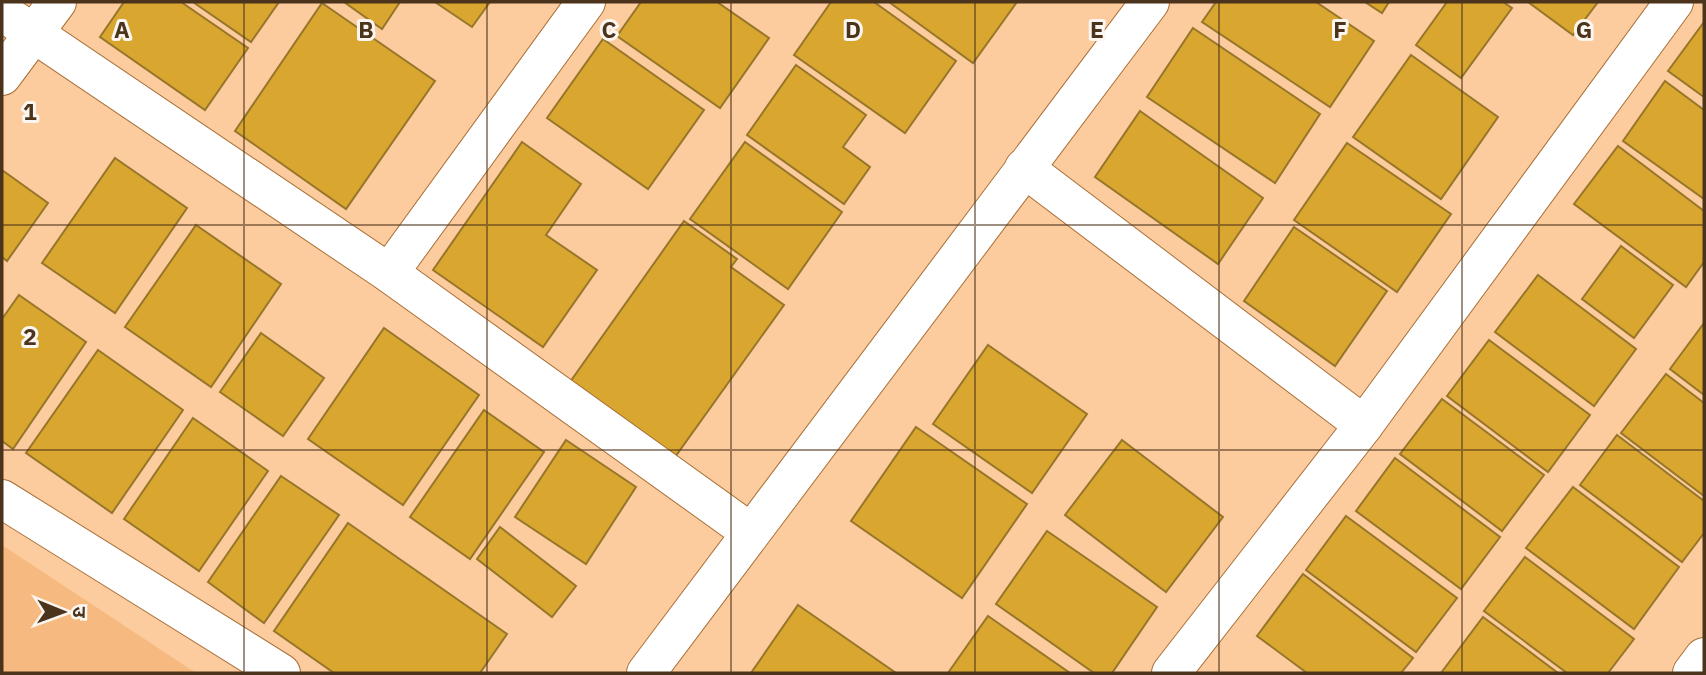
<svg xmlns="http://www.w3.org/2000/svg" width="1706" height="675" viewBox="0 0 1706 675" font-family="'IBM Plex Sans','Noto Sans Devanagari',sans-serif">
  <rect width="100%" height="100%" fill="#fccb9e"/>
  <polygon fill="#f6ba81" points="2,545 196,673 2,673"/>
  <g fill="#d9a72f" stroke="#97762a" stroke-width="2">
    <polygon points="124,2 181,2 248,48 205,110 100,37"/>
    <polygon points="193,2 279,2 251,42"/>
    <polygon points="344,2 400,2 382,29"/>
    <polygon points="435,2 490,2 472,27"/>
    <polygon points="641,2 717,2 769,38 720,108 617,36"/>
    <polygon points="831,2 874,2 956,61 905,133 794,55"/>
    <polygon points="889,2 1017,2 973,63"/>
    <polygon points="1216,2 1316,2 1374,41 1330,107 1202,22"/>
    <polygon points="1365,2 1389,2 1382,13"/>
    <polygon points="1447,2 1503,2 1512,8 1461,78 1416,45"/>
    <polygon points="1528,2 1598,2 1573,35"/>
    <polygon points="322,3 435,81 346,209 235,131"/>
    <polygon points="1704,22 1704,97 1668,71"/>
    <polygon points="1193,28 1320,114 1275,183 1147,97"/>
    <polygon points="603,39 704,110 648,189 547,118"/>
    <polygon points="1411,55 1498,117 1441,199 1353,137"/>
    <polygon points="796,65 866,115 843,147 870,167 844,204 747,135"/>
    <polygon points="1665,81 1704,110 1704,199 1623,141"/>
    <polygon points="1140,111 1263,198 1218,264 1095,177"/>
    <polygon points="522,142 581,184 546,235 597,270 543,347 433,270"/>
    <polygon points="745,142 842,212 788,289 690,219"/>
    <polygon points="1347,143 1451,214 1397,292 1294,220"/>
    <polygon points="1618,146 1704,211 1704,262 1686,287 1574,204"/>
    <polygon points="115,158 187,208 115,313 42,263"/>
    <polygon points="2,170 48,203 7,261 2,257"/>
    <polygon points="684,221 737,259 731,267 784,305 675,457 570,382"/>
    <polygon points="196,225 281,284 211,387 125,327"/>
    <polygon points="1294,227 1387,291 1335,366 1244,301"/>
    <polygon points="1621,246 1673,285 1634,338 1582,299"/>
    <polygon points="1538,275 1636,349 1594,406 1495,332"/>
    <polygon points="19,295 86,342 13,449 2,441 2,319"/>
    <polygon points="1704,323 1704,395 1670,369"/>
    <polygon points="384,328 479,395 403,505 308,439"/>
    <polygon points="261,333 324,378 283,436 220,392"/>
    <polygon points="1489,340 1590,415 1548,472 1447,396"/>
    <polygon points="988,345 1087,414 1032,493 933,424"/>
    <polygon points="98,350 183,410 112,513 26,453"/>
    <polygon points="1666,374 1704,403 1704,496 1621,433"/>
    <polygon points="1442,399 1544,475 1502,531 1400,454"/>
    <polygon points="484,410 544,452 470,559 410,517"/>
    <polygon points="193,418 268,471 199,571 124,519"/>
    <polygon points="916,427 1027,504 962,598 851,521"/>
    <polygon points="1617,435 1704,501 1704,533 1682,562 1580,485"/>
    <polygon points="566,440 636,487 586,564 515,517"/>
    <polygon points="1122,440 1223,517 1166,592 1065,515"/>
    <polygon points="1395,458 1500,537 1461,589 1356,511"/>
    <polygon points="281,476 339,515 264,623 208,582"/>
    <polygon points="1573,487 1679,567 1634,629 1526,548"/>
    <polygon points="1346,516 1457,598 1416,652 1306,570"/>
    <polygon points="348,523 507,634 480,673 334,673 274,631"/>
    <polygon points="500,527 576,586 552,617 477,559"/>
    <polygon points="1047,531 1157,607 1112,673 1094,673 996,604"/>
    <polygon points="1525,557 1634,639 1608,673 1567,673 1484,611"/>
    <polygon points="1303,574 1413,658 1401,673 1307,673 1257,636"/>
    <polygon points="798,605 896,673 751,673"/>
    <polygon points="988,616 1070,673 948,673"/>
    <polygon points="1483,617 1558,673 1441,673"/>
  </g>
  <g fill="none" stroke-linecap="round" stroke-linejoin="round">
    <defs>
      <g id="street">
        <polyline points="2,12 389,273 750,532"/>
        <polyline points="2,76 57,2"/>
        <polyline points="1024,168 1364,425"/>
        <polyline points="389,273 586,2"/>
        <polyline points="2,499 281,673"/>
        <polyline points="646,673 1150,2"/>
        <polyline points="1171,673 1364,425 1674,2"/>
        <polyline points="1692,673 1704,657"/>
      </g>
    </defs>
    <use href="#street" stroke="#a87038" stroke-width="40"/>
    <use href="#street" stroke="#fff" stroke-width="38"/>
  </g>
  <path fill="none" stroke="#4c341c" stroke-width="2" stroke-opacity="0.55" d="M244,2V673M487,2V673M731,2V673M975,2V673M1219,2V673M1462,2V673M2,225H1704M2,450H1704"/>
  <g font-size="23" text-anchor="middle" font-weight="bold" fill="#4c341c" stroke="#fcf6f0" stroke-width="6" stroke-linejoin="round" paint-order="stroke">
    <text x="122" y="38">A</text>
    <text x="366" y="38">B</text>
    <text x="609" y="38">C</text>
    <text x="853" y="38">D</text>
    <text x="1097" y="38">E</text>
    <text x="1340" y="38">F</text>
    <text x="1584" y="38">G</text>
    <text x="30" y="120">1</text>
    <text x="30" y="345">2</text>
  </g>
  <rect width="1706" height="675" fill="none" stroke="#4c341c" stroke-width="7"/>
  <g transform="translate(63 612) rotate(91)" stroke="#fcf6f0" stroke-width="5" paint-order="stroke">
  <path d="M0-5L12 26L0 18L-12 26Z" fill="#4c341c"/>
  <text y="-10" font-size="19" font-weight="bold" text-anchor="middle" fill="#4c341c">उ</text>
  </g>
</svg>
